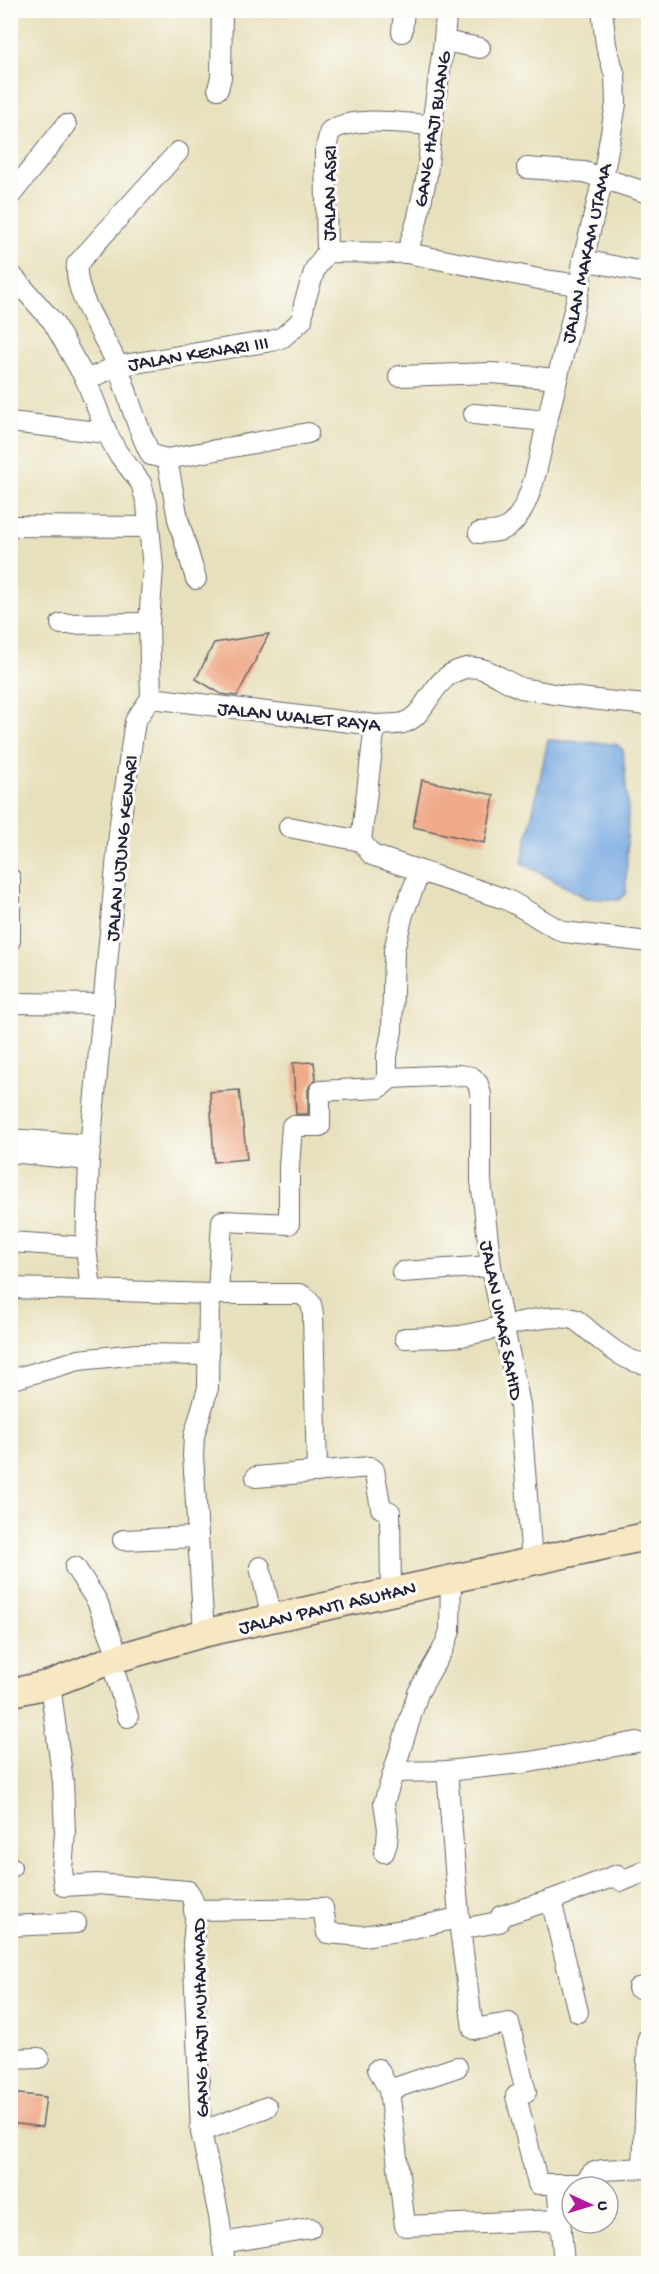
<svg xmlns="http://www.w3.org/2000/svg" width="659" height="2274" viewBox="0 0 659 2274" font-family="'Gochi Hand',sans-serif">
  <rect width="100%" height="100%" fill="#fdfcf7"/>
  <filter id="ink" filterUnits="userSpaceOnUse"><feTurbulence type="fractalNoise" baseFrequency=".0167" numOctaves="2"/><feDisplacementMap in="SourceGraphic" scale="12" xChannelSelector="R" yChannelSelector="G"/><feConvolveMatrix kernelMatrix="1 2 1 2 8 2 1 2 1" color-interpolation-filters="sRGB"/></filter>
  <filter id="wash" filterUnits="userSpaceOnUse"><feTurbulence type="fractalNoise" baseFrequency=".008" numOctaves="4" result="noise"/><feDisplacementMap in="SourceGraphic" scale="24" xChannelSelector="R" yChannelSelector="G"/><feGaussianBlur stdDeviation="1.35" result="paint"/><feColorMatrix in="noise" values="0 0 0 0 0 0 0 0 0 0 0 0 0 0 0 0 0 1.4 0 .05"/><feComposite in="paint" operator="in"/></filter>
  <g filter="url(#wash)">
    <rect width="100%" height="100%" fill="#e7e0bc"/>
    <polygon fill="#76a8e1" stroke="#4c658e" stroke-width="1.5" points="548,740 616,744 623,750 628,809 626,893 619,900 586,898 522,863"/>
    <g id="blocks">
      <g fill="#efaa8a">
        <polygon points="269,634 237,696 221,694 196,679 214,643"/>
        <polygon points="422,780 494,795 485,843 413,827"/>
        <polygon points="314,1062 316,1080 310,1085 308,1090 308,1114 296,1114 293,1063"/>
        <polygon points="239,1090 247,1159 214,1162 210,1092"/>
        <polygon points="10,2093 46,2097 42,2127 10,2123"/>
      </g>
    </g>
  </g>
  <g filter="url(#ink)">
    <use href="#blocks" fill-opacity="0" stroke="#676468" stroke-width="1.5"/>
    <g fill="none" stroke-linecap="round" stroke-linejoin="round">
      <defs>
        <g id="street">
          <polyline points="402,32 404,10"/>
          <polyline points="444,41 480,48"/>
          <polyline points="218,89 221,77 222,10"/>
          <path d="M178,152L77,264C74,298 106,336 118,367C129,397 136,427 151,455L167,459L308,433"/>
          <polyline points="527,168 584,172 648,193"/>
          <polyline points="10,196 66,125"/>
          <path d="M327,252L325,152L330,131C353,115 404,124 432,125"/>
          <polyline points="407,253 417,221 427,175 432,125 444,41 446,15 455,10"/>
          <polyline points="583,260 648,273"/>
          <polyline points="10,273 53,322 86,380 107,433 117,452 141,483 147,504 153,568 149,623 151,698"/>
          <polyline points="399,376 492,373 557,379"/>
          <polyline points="86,380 117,366 272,341 283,337 302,320 304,304 315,269 327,252 407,253 544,280 580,285"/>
          <polyline points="474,414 547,421 580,285 583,260 603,178 616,104 615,76 606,45 602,10"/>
          <polyline points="10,422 107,433"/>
          <polyline points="167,459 178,519 196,579"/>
          <polyline points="10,526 149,527"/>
          <path d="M479,533C487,532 498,533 506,528C532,513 541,449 547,421"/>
          <polyline points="61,624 149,623"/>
          <path d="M151,698L135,721L120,823L89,1160L86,1247L91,1290L209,1294H300C311,1300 312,1304 313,1315L317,1472"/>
          <path d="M151,698L375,725C384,724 394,725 403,723C428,716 429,679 462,669C484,662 502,681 521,688C530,690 540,691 548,693C582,699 615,702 648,705"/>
          <path d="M375,725L361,841L372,855L505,899C526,908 543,923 564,932L648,942"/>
          <polyline points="289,827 361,841"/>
          <polyline points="10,878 10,941"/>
          <polyline points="10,1003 104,1004"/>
          <polyline points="391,1078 387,1074 387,1056 392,1031 394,950 403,914 420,871"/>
          <polyline points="10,1139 91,1145"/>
          <polyline points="10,1152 89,1160"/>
          <polyline points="10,1242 86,1247"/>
          <polyline points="402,1272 491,1266"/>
          <polyline points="10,1288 91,1290"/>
          <polyline points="218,1294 222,1221 289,1224 289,1166 292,1126 320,1126 320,1091 379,1088 391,1078 459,1075 472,1077 478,1084 481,1095 481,1181 491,1266 520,1405 532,1562"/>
          <path d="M405,1338C423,1337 443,1338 461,1336C493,1331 547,1310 576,1320C597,1336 622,1363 648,1364"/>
          <polyline points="10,1380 79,1360 137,1354 209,1355"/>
          <polyline points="256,1477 370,1467 374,1470 381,1508 390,1512 391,1591"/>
          <polyline points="123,1540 197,1537"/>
          <polyline points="75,1567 97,1601 119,1658"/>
          <polyline points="260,1567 272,1618"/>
          <polyline points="204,1633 193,1455 194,1436 208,1388 209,1294"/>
          <polyline points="111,1660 128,1717"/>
          <path d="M50,1684L63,1782L65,1833L62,1869L64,1886L97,1884L188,1891C198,1903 195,1928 193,1943L201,2132L219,2216L225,2264"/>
          <polyline points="447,1771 460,1929"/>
          <polyline points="395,1772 447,1771 530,1762 637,1742"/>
          <polyline points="384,1852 387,1843 388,1829 384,1803 418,1693 444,1647 450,1631 451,1579"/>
          <polyline points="10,1867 11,1867"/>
          <polyline points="648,1870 622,1881 617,1875 551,1900 501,1916 499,1922 460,1929 473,2029 509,2023 526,2092 516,2096 538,2184 583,2184 592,2173 602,2170 648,2168"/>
          <polyline points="551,1900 578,2012"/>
          <polyline points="194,1910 323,1908 327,1933 363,1936 404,1930 458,1918"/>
          <polyline points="10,1926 76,1923"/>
          <polyline points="638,1988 648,1987"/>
          <polyline points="10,2059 39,2058"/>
          <polyline points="378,2069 389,2090 405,2226 560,2220"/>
          <polyline points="389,2090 457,2067"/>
          <polyline points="201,2132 267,2107"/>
          <polyline points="643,2168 648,2038"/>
          <polyline points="557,2185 564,2264"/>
          <polyline points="222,2243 310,2228"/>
        </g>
        <polyline id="secondary" points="10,1693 50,1684 111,1660 204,1633 648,1536"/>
      </defs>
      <use href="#street" stroke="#676468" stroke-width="22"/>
      <use href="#secondary" stroke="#676468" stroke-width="30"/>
      <use href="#street" stroke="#fff" stroke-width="20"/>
      <use href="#secondary" stroke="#f7e8c3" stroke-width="27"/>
    </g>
  </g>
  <g text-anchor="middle" stroke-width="6" stroke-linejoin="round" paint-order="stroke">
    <g font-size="20" fill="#22223b" stroke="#fdfcf7">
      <text transform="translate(431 129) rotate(-81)" y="7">GANG HAJI BUANG</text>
      <text transform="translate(328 193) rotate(-89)" y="7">JALAN ASRI</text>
      <text transform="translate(585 253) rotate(-78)" y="7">JALAN MAKAM UTAMA</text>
      <text transform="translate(198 352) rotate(-9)" y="7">JALAN KENARI III</text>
      <text transform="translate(299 715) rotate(6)" y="7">JALAN WALET RAYA</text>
      <text transform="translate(120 848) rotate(-84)" y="7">JALAN UJUNG KENARI</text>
      <text transform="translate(503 1320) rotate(79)" y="7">JALAN UMAR SAHID</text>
      <text transform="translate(327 1606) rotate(-13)" y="7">JALAN PANTI ASUHAN</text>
      <text transform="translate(199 2018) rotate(-91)" y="7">GANG HAJI MUHAMMAD</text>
    </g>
  </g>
  <rect width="659" height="2274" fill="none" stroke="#fdfcf7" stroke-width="36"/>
  <g transform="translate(590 2205) rotate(94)"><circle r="28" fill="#fdfcf7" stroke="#a5a5ac" stroke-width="1.5"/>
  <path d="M0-4.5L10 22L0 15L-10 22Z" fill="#b5179e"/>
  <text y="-9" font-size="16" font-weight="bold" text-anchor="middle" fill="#22223b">U</text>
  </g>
</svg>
